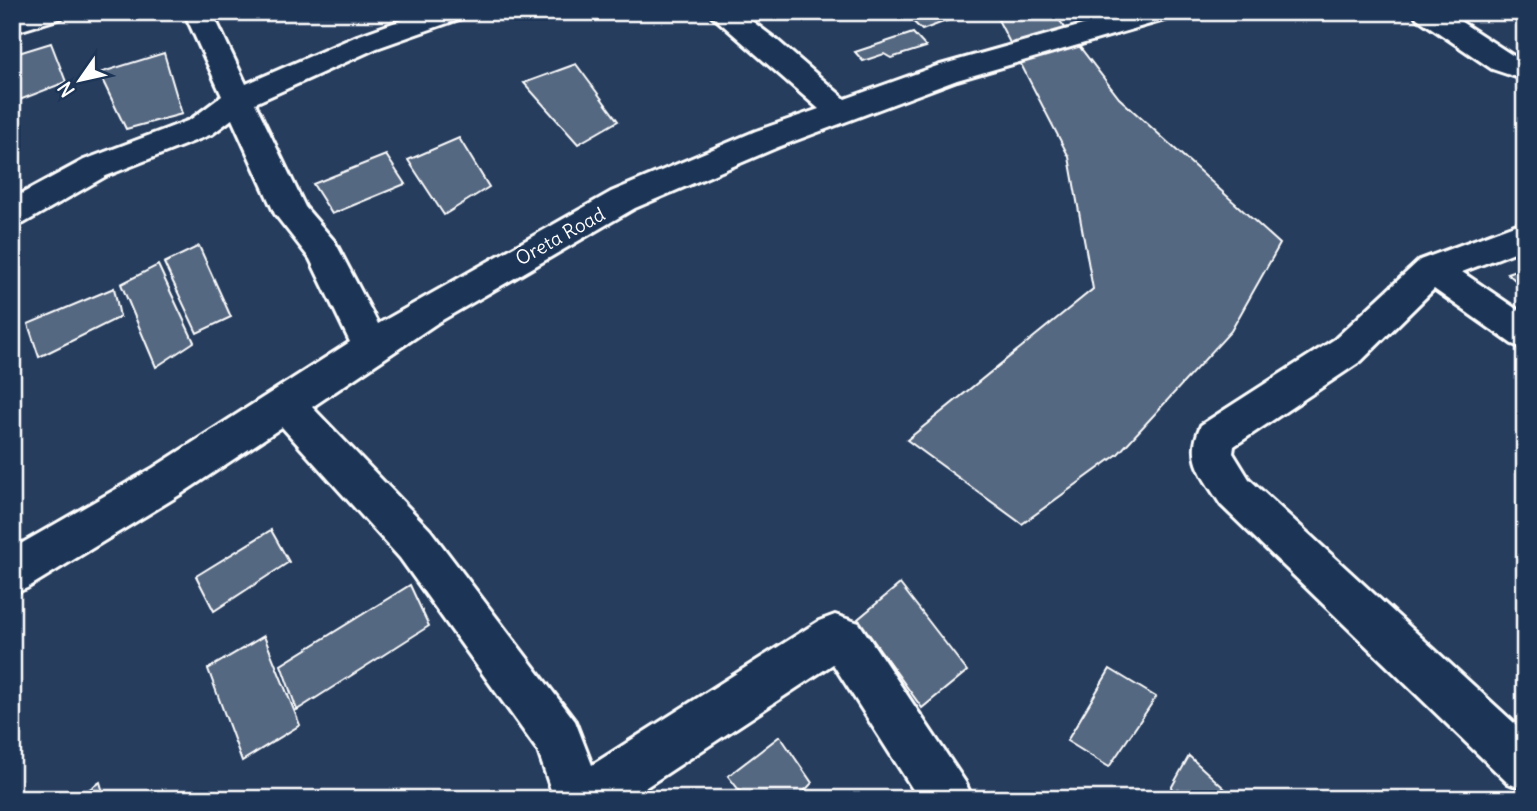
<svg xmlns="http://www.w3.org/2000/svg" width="1537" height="811" viewBox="0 0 1537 811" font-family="Delius,sans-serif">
  <rect width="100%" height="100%" fill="#263d5e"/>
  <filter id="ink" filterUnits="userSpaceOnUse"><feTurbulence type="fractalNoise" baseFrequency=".0143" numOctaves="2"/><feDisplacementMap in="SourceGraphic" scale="14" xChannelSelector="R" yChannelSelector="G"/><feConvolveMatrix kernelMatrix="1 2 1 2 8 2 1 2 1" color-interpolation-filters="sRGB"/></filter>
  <g filter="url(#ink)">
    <g fill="#556781" stroke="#fff" stroke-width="2">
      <polygon points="903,12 951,12 957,17 922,30"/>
      <polygon points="994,12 1053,12 1119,98 1280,244 1231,331 1118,454 1022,524 907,440 1093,289 1069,157"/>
      <polygon points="913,33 926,47 891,58 884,54 863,61 855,52"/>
      <polygon points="51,43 66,82 17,101 12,88 12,55"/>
      <polygon points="164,53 182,114 126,129 99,73"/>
      <polygon points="576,64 618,121 578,144 524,83"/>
      <polygon points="459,138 489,187 444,215 408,160"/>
      <polygon points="386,155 405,184 332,214 313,184"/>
      <polygon points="199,246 231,317 197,333 164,263"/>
      <polygon points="158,265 194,342 156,367 121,284"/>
      <polygon points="1525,267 1525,289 1507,273"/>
      <polygon points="114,288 120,317 39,357 28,324"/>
      <polygon points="271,530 289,562 214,611 196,576"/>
      <polygon points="900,584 967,671 922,708 858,619"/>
      <polygon points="410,585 429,626 297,710 281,665"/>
      <polygon points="264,636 300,725 242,761 208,669"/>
      <polygon points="1110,669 1156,697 1109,767 1067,741"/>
      <polygon points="780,736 812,783 797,799 746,799 728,776"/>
      <polygon points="1189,756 1236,799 1165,799"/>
      <polygon points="100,782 105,799 74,799"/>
    </g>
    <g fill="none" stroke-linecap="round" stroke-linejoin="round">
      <defs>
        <g id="minor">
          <polygon points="21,12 65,12 61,18 12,33 12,15"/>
          <polygon points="184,12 212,12 246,84 357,36 424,12 466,12 462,18 377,48 255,103 305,207 335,242 378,324 611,192 756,131 819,109 708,12 740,12 778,41 845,99 937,66 1129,12 1175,12 1171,18 957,80 778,147 635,208 437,323 312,407 430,530 575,721 592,765 819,621 835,615 859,623 965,782 973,799 919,799 833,664 628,799 554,799 538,751 400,558 282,427 181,494 27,588 12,594 12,549 153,468 350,342 310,259 275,214 232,119 212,134 106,176 24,223 12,226 12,199 84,160 190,120 222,96"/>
          <polygon points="1413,12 1446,12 1512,55 1525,60 1525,80 1492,69 1417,18"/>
          <path d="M1525,221V248L1462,272L1525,315V349L1512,344L1434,289L1361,361L1234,446L1233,453L1249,479L1525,733V790L1508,783L1221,505C1203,476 1185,459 1201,425L1335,339L1420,260Z"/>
        </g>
      </defs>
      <use href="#minor" stroke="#fff" stroke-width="6"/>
      <use href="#minor" fill="#1d3557" fill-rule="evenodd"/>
    </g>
  </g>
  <g text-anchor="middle" stroke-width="5" stroke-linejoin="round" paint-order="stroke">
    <g font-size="19" fill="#fff" stroke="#1d3557">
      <text transform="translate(560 236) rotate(-29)" y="7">Oreta Road</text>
    </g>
  </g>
  <rect width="1537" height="811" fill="none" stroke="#1d3557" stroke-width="42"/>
  <rect x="21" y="21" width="1495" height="769" fill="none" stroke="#fff" stroke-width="2.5" filter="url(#ink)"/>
  <g transform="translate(80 80) rotate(236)" stroke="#1d3557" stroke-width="5" paint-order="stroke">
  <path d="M0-5L12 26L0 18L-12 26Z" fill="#ffffff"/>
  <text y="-10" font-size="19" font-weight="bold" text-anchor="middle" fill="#ffffff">N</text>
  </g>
</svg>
